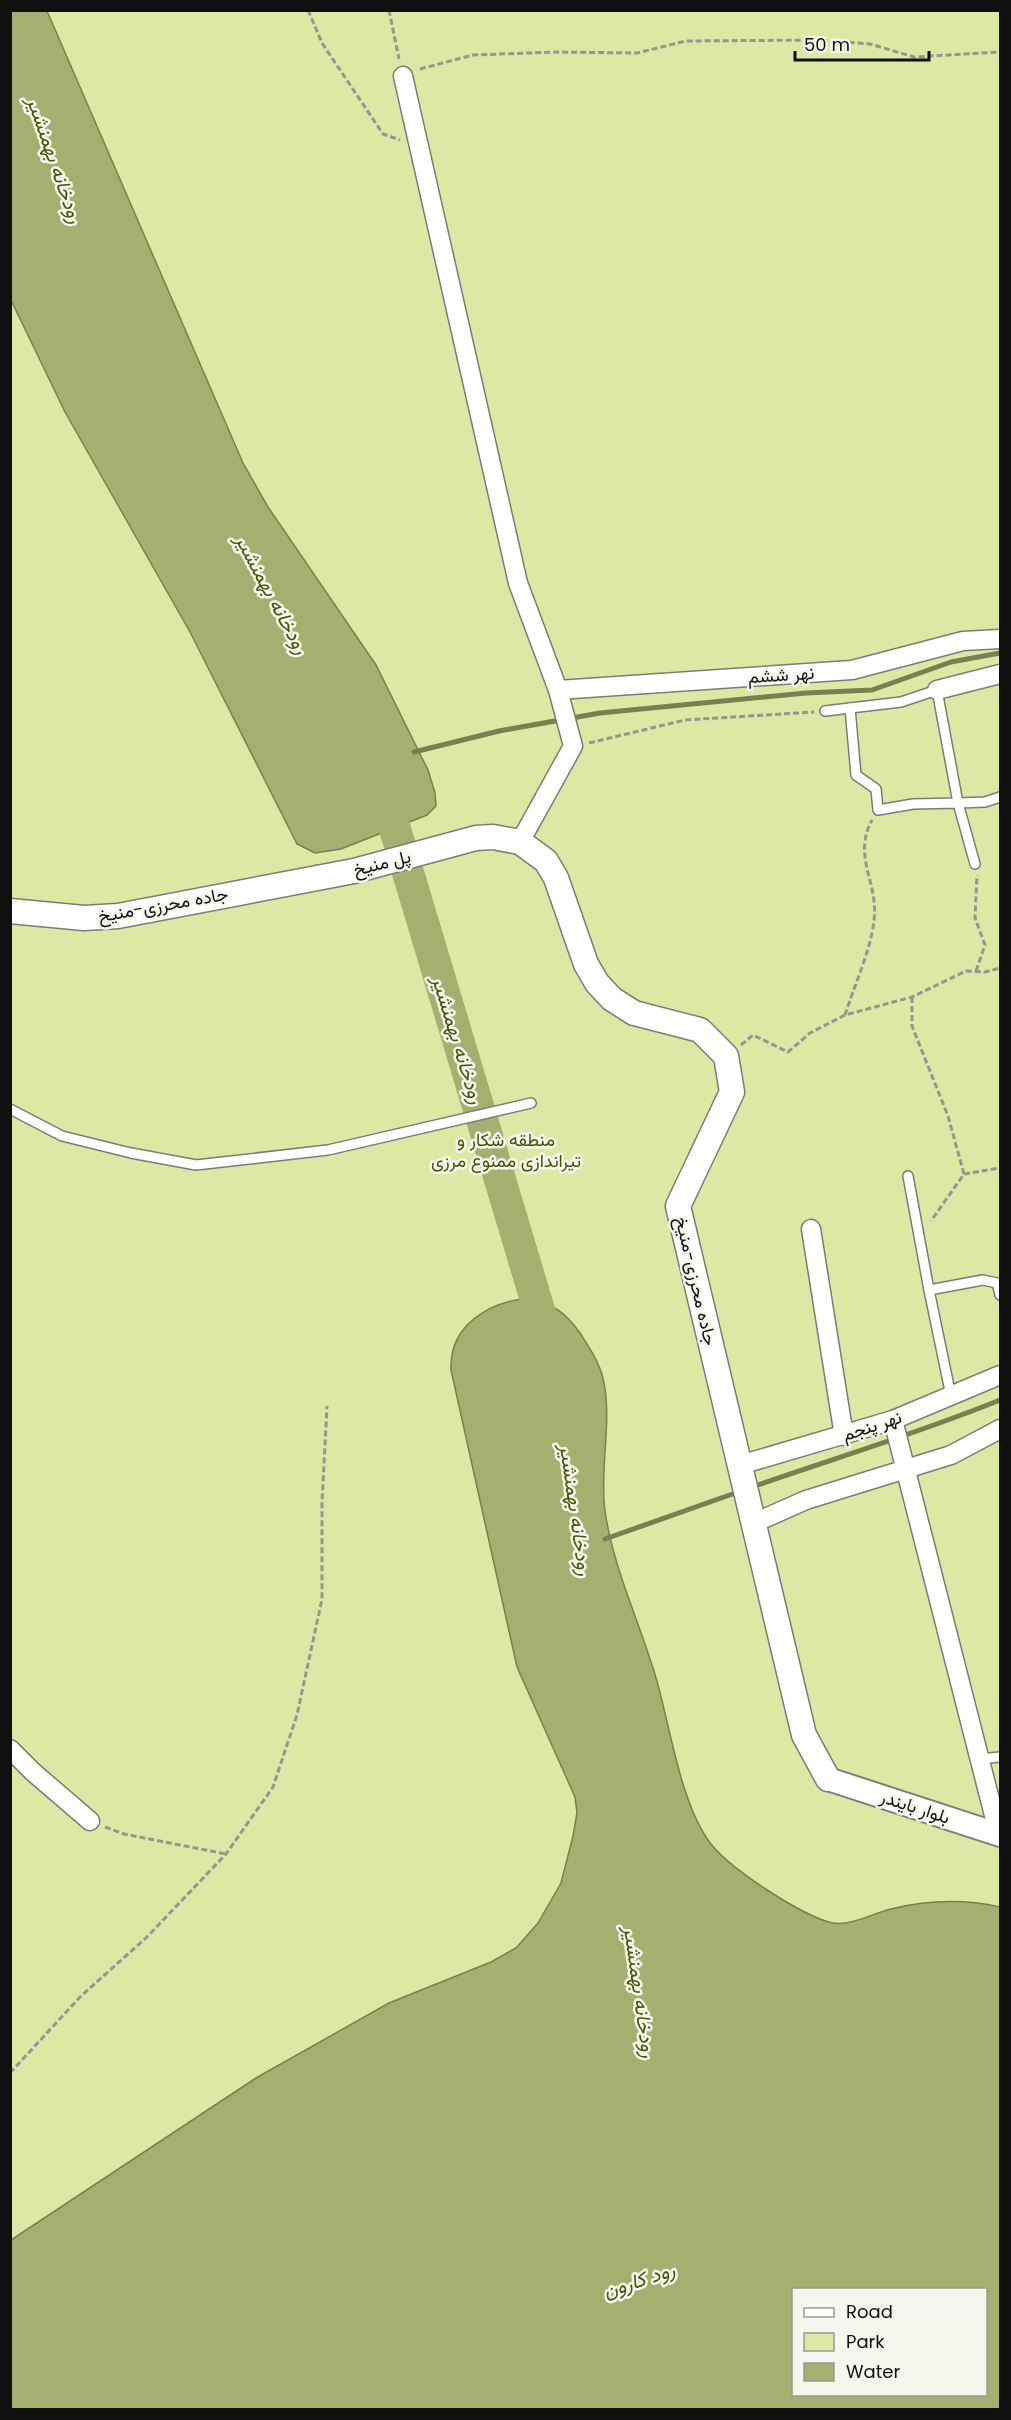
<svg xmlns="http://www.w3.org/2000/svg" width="1011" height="2420" viewBox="0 0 1011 2420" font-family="Poppins,Vazirmatn,sans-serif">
  <rect width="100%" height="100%" fill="#f5f7ef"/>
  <path fill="#dbe9a5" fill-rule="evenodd" d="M11,11H1000V2409L11,2410ZM794,2290H986V2394H794Z"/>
  <g fill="#a4b06f" stroke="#788052" stroke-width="1.5" fill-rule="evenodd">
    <polygon points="10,11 47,11 243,463 268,507 376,665 428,770 435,793 436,806 427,815 341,849 315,853 297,844 190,632 65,412 11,300"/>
    <path d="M529,1298C552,1303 566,1313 580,1333C589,1347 599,1362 603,1378C613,1421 599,1468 605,1511C613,1568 640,1623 656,1678C670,1726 680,1800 708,1840C725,1866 803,1917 833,1923C851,1926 874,1913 891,1909C928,1900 964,1899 1000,1907V2409H11V2240L256,2078L389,2003L491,1962L516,1948L538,1923L561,1883L573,1836L577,1813L575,1797L517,1667L451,1370C449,1325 489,1302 529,1298ZM794,2290H986V2394H794Z"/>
  </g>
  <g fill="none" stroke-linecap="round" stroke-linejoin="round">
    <g stroke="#788052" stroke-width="5">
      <polyline points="414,752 499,731 600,713 806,693 872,690 951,662 1000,653"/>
      <path d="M752,1487C835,1458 919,1433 1000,1400"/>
      <polyline points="605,1539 741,1491"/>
    </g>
    <polyline stroke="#a4b06f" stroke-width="32" points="376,790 392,819 548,1340"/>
    <defs>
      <g id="service">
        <polyline points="850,708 856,775 876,789 878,810 913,804 958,803 975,864"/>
        <polyline points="825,711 901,702 937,690 958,803 985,802 1000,797"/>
        <polyline points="10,1109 62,1136 131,1153 196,1165 328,1150 531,1103"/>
        <polyline points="908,1176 929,1290"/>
        <polyline points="951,1396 929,1290 983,1280 997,1283 1000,1295"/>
        <polyline points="979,1759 1000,1757"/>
      </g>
      <g id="minor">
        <polyline points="403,76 518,583 558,690 573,746 520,842"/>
        <polyline points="558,690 852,670 963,641 1000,639"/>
        <polyline points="937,690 1000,674"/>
        <polyline points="811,1229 844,1436"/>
        <polyline points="893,1420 999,1835"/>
        <polyline points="740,1465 893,1420 1000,1375"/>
        <polyline points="754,1523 806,1500 951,1455 1000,1429"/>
        <polyline points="10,1749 33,1772 90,1821"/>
      </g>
      <polyline id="tertiary" points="828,1779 1000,1835"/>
      <polyline id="secondary" points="10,911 84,918 118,916 354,871 476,838 493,837 520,842 546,861 556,878 586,964 597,983 612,999 634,1013 700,1030 726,1056 732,1092 678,1206 804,1735 828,1779"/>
    </defs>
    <use href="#service" stroke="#7b7c76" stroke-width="12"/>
    <use href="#minor" stroke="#7b7c76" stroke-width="21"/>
    <use href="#tertiary" stroke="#7b7c76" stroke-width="26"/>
    <use href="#secondary" stroke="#7b7c76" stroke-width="27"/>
    <g stroke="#959690" stroke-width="3" stroke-dasharray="6 3" stroke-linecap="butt">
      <polyline points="308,10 322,43 383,134 400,140"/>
      <polyline points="389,10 399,59"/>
      <polyline points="420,69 473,55 557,52 637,53 686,41 818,40 870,44 914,57 1000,52"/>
      <polyline points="589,743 685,720 814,712"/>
      <polyline points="976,971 985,945 975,918 977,875"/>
      <polyline points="912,997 912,1026 948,1116 964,1174 931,1221"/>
      <path d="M845,1015C854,986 871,950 874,920C879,883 852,857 872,820"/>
      <polyline points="741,1045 753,1035 788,1052 810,1033 845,1015 912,997 966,971 985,972 1000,968"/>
      <polyline points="964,1174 1000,1168"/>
      <polyline points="105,1827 124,1834 226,1854"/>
      <polyline points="10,2073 81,1996 147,1937 226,1854 273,1787 297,1715 322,1599 322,1503 327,1406"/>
    </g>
    <use href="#service" stroke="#fff" stroke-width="9"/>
    <use href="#minor" stroke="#fff" stroke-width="18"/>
    <use href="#tertiary" stroke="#fff" stroke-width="22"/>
    <use href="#secondary" stroke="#fff" stroke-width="24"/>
  </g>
  <g text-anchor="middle" stroke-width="5" stroke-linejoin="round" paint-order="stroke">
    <g font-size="18" fill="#10100e" stroke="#f5f7ef">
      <text transform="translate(781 675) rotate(-4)" y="6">نهر ششم</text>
      <text transform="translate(382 863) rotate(-14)" y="6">پل منیخ</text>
      <text transform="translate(163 905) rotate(-10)" y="6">جاده محرزی-منیخ</text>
      <text transform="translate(696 1281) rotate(77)" y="6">جاده محرزی-منیخ</text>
      <text transform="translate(872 1426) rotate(-18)" y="6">نهر پنجم</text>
      <text transform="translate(915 1807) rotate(18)" y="6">بلوار بایندر</text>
    </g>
    <g font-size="18" fill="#475101" stroke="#f5f7ef">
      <text x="506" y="1146">منطقه شکار و<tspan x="506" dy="21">تیراندازی ممنوع مرزی</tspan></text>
    </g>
    <g font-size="20" font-style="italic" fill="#4a5405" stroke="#f5f7ef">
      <text transform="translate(55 160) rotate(71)" y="7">رودخانه بهمنشیر</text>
      <text transform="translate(272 594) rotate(62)" y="7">رودخانه بهمنشیر</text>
      <text transform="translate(458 1040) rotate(73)" y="7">رودخانه بهمنشیر</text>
      <text transform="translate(576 1510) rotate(82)" y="7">رودخانه بهمنشیر</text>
      <text transform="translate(640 1992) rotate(82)" y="7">رودخانه بهمنشیر</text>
      <text transform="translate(639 2280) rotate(-18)" y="7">رود کارون</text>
    </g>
  </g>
  <rect width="1011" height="2420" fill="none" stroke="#10100e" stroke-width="24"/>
  <rect x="792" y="2288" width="195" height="108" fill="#f5f7ef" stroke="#999b95" stroke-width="1.5"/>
  <rect x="804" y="2308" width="30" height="9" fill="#ffffff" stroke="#999b95" stroke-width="1.5"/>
  <text x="846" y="2318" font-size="18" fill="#10100e">Road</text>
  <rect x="804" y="2333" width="30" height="18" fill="#dbe9a5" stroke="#999b95" stroke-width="1.5"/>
  <text x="846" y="2348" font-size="18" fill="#10100e">Park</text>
  <rect x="804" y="2363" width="30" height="18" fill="#a4b06f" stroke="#999b95" stroke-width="1.5"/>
  <text x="846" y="2378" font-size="18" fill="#10100e">Water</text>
  <path d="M795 51v9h134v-9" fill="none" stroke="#10100e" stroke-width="3"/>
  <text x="804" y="51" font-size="18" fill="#10100e" stroke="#f5f7ef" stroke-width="4.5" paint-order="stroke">50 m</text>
</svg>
